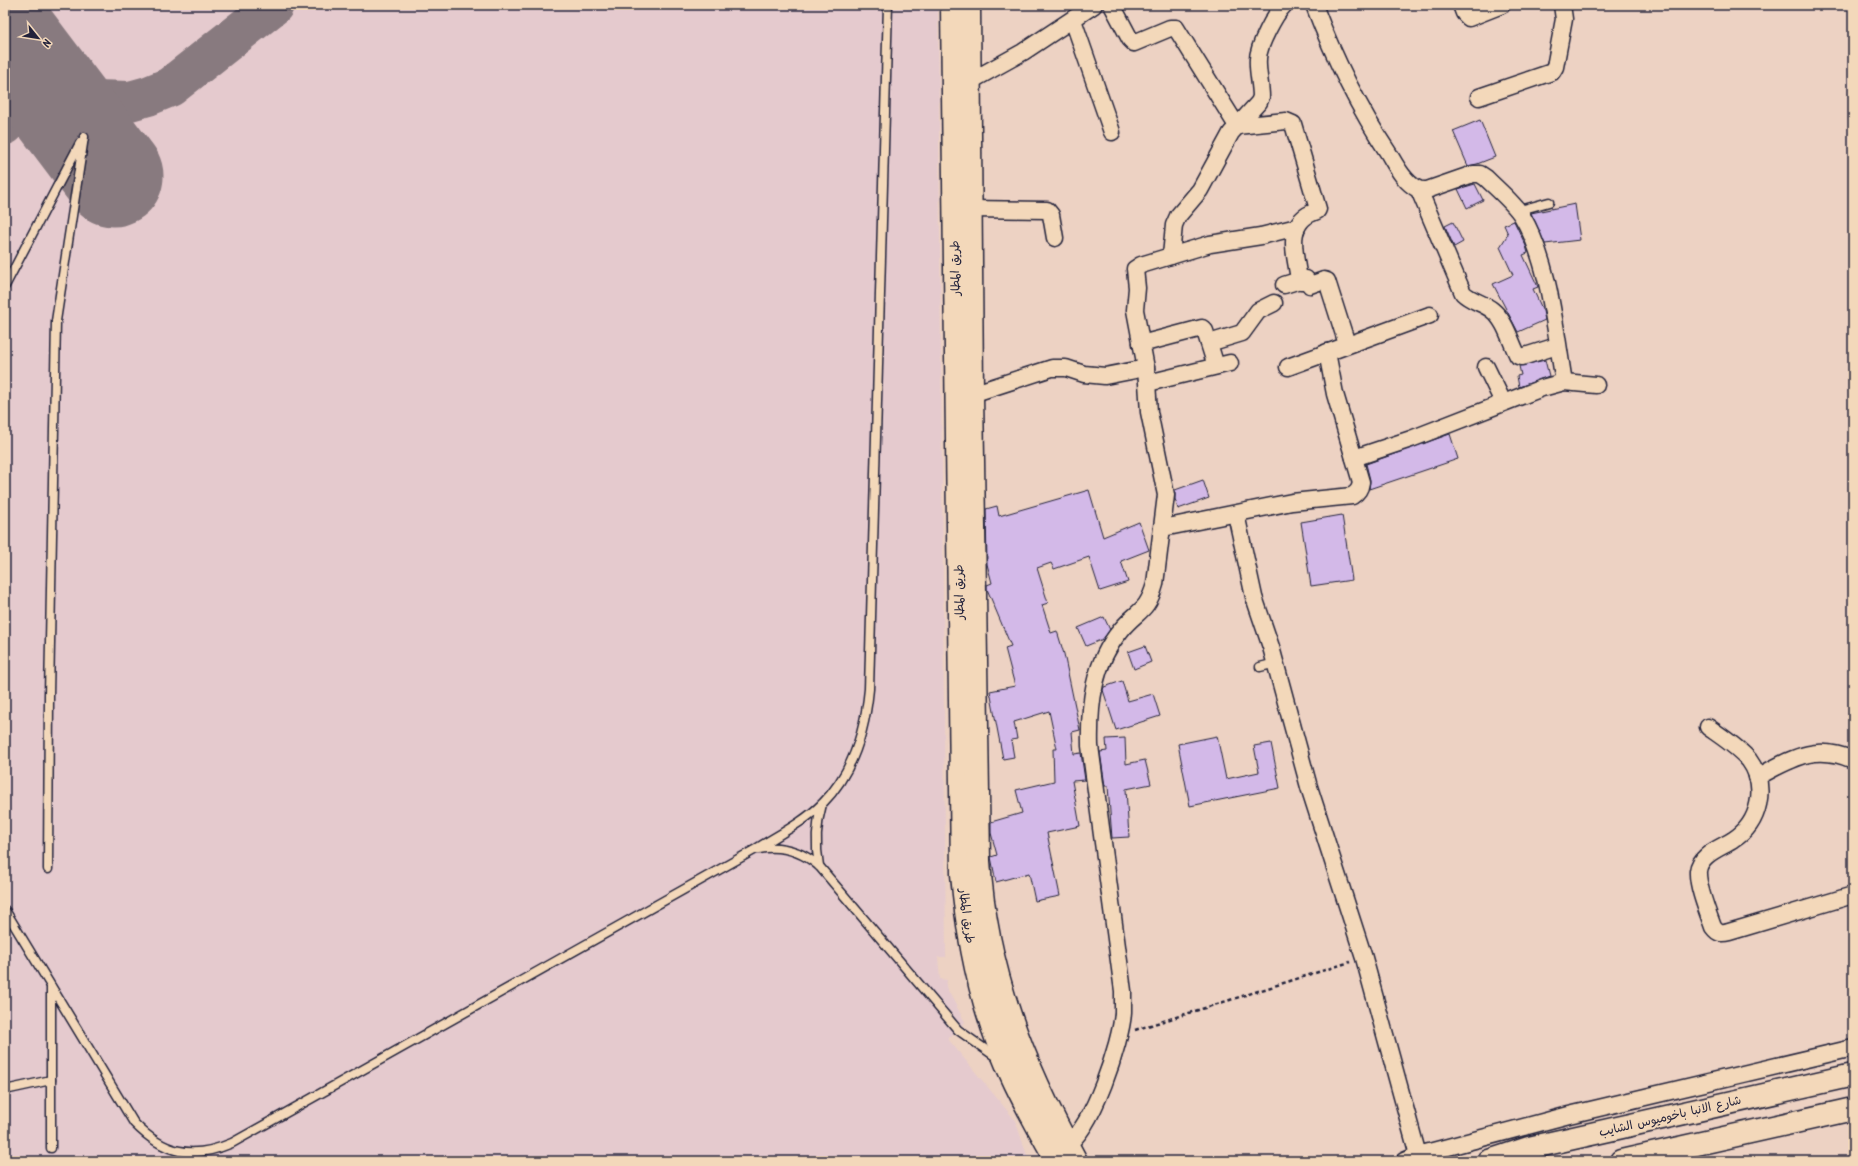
<svg xmlns="http://www.w3.org/2000/svg" width="1858" height="1166" viewBox="0 0 1858 1166" font-family="Kalam,'Playpen Sans Arabic',sans-serif">
  <rect width="100%" height="100%" fill="#edd2c3"/>
  <filter id="ink" filterUnits="userSpaceOnUse"><feTurbulence type="fractalNoise" baseFrequency=".025" numOctaves="2"/><feDisplacementMap in="SourceGraphic" scale="8" xChannelSelector="R" yChannelSelector="G"/><feConvolveMatrix kernelMatrix="1 2 1 2 8 2 1 2 1" color-interpolation-filters="sRGB"/></filter>
  <g filter="url(#ink)">
    <polygon fill="#e5cace" points="5,5 938,5 946,957 938,957 940,979 947,980 946,987 965,1022 948,1039 1015,1120 1029,1161 5,1161"/>
    <g fill="none" stroke-linecap="round" stroke-linejoin="round">
      <g stroke="#887a7f" stroke-width="40">
        <polyline points="32,70 71,94 95,100 130,101 148,96 170,87 274,5"/>
        <path d="M5,125C14,116 24,104 28,92C36,64 32,25 10,5"/>
      </g>
      <polyline stroke="#887a7f" stroke-width="101" points="5,33 113,176"/>
    </g>
    <g fill="#d3b9e8" stroke="#22223b">
      <polygon points="1480,120 1495,157 1477,164 1468,166 1453,131"/>
      <polygon points="1475,184 1483,200 1467,208 1458,189"/>
      <polygon points="1575,204 1580,240 1545,244 1531,213"/>
      <polygon points="1514,221 1526,246 1528,253 1523,255 1538,287 1533,289 1543,311 1545,320 1518,332 1493,284 1513,275 1500,247 1508,234 1504,225"/>
      <polygon points="1453,222 1463,242 1454,247 1445,226"/>
      <polygon points="1545,360 1549,376 1519,387 1517,376 1521,375 1519,366"/>
      <polygon points="1450,434 1458,459 1369,489 1370,480 1366,464"/>
      <polygon points="1203,480 1209,498 1178,509 1175,499 1175,490"/>
      <polygon points="1089,490 1103,537 1139,522 1149,550 1121,561 1128,582 1100,591 1089,557 1054,569 1051,563 1037,568 1048,603 1042,605 1051,633 1057,631 1064,654 1080,730 1072,732 1074,754 1081,753 1085,780 1072,781 1080,826 1047,833 1060,896 1035,901 1029,873 996,882 991,857 997,855 991,833 991,822 1022,813 1016,790 1054,781 1053,749 1057,749 1049,711 1014,722 1017,739 1011,740 1014,757 1003,759 990,691 1015,686 1005,648 1011,646 987,589 987,585 992,583 987,564 986,509 997,506 999,516"/>
      <polygon points="1342,515 1352,580 1311,586 1301,522"/>
      <polygon points="1104,617 1110,630 1103,639 1086,646 1078,628"/>
      <polygon points="1145,646 1151,662 1134,669 1128,652"/>
      <polygon points="1122,681 1128,701 1153,694 1160,716 1116,730 1103,690 1104,687"/>
      <polygon points="1217,736 1226,779 1259,772 1254,746 1271,743 1280,788 1190,806 1178,744"/>
      <polygon points="1125,738 1126,764 1145,760 1151,784 1126,789 1129,837 1112,838 1108,786 1105,786 1100,752 1107,751 1106,739"/>
    </g>
    <g fill="none" stroke-linecap="round" stroke-linejoin="round">
      <defs>
        <g id="service">
          <polyline points="1517,211 1549,202"/>
          <polyline points="5,286 80,143"/>
          <polyline points="1260,667 1276,663"/>
          <path d="M759,849C782,845 801,851 819,866L958,1030L999,1059"/>
          <path d="M819,866C815,844 816,825 822,804"/>
          <polyline points="48,869 49,696 56,321 84,137"/>
          <path d="M5,910L134,1123C164,1154 192,1160 232,1143L756,849C778,835 804,822 822,804C853,773 865,731 869,689L888,5"/>
          <polyline points="51,987 51,1148"/>
          <polyline points="5,1090 51,1080"/>
        </g>
        <g id="minor">
          <path d="M1112,5L1130,39L1134,43L1170,28H1176L1237,126L1286,121L1293,124L1318,209L1317,211C1284,221 1295,253 1299,279L1301,281L1306,279L1310,285L1324,280L1327,281L1347,344"/>
          <path d="M1314,5C1334,58 1358,107 1389,154C1396,166 1405,183 1418,189C1420,190 1424,190 1427,190L1473,174H1480L1486,178C1497,189 1514,203 1522,216C1550,263 1555,330 1564,382"/>
          <polyline points="1461,5 1464,13 1469,18 1502,5"/>
          <polyline points="1073,20 1112,132"/>
          <polyline points="969,82 1023,52 1094,5"/>
          <polyline points="1479,97 1552,72 1555,67 1564,19 1562,5"/>
          <path d="M1419,190L1463,293C1471,301 1483,303 1492,310C1506,321 1510,341 1518,356L1522,357L1557,346"/>
          <polyline points="970,209 1047,210 1051,215 1055,238"/>
          <path d="M1171,256L1174,225L1178,216L1200,190L1231,133L1259,102L1261,97C1261,84 1257,71 1258,59C1258,46 1275,14 1284,5"/>
          <polyline points="1284,285 1300,280"/>
          <polyline points="1209,343 1242,333 1258,311 1274,303"/>
          <polyline points="1141,344 1202,328 1205,331 1216,366"/>
          <polyline points="1288,367 1430,315"/>
          <polyline points="1486,367 1503,402"/>
          <polyline points="1148,383 1230,363"/>
          <polyline points="972,394 1052,368 1066,368 1084,374 1105,376 1146,368"/>
          <polyline points="1354,458 1411,439 1542,388 1564,382 1596,385"/>
          <polyline points="1236,514 1254,597 1271,647 1309,787 1364,958 1418,1155"/>
          <path d="M1163,528L1292,502L1352,496C1358,492 1360,489 1361,482L1335,394L1327,352"/>
          <path d="M1708,727C1722,737 1738,747 1749,760C1768,786 1760,823 1733,840C1721,848 1700,854 1698,871C1697,886 1708,913 1713,927C1718,934 1722,934 1729,932L1853,895"/>
          <path d="M1757,777C1792,759 1814,743 1853,760"/>
          <path d="M1067,1144C1092,1130 1121,1042 1123,1013C1123,1006 1123,998 1123,991L1090,746C1089,705 1093,663 1121,630C1137,610 1147,613 1155,584L1166,495L1149,412L1146,368L1135,310L1137,288L1135,269L1141,265L1210,244L1261,236L1297,227"/>
          <polyline points="1404,1161 1418,1155 1569,1115 1853,1048"/>
        </g>
        <g id="primary">
          <path d="M952,5L962,874C968,945 984,1019 1015,1083C1028,1110 1042,1135 1057,1161"/>
          <path d="M969,5L972,394L979,861C986,971 1023,1064 1076,1161"/>
          <polyline points="1489,1161 1529,1148 1853,1075"/>
          <polyline points="1621,1161 1853,1109"/>
        </g>
      </defs>
      <use href="#service" stroke="#22223b" stroke-width="11"/>
      <use href="#minor" stroke="#22223b" stroke-width="19"/>
      <use href="#primary" stroke="#22223b" stroke-width="25"/>
      <polyline stroke="#22223b" stroke-width="2.5" stroke-dasharray="4 3" stroke-linecap="butt" points="1135,1030 1350,962"/>
      <use href="#service" stroke="#f3d8ba" stroke-width="8"/>
      <use href="#minor" stroke="#f3d8ba" stroke-width="16"/>
      <use href="#primary" stroke="#f3d8ba" stroke-width="22"/>
    </g>
  </g>
  <g text-anchor="middle" stroke-width="3.5" stroke-linejoin="round" paint-order="stroke">
    <g font-size="12" fill="#22223b" stroke="#f3d8ba">
      <text transform="translate(955 268) rotate(-91)" y="4">طريق المطار</text>
      <text transform="translate(959 592) rotate(-91)" y="4">طريق المطار</text>
      <text transform="translate(967 916) rotate(83)" y="4">طريق المطار</text>
      <text transform="translate(1670 1116) rotate(-13)" y="4">شارع الانبا باخوميوس الشايب</text>
    </g>
  </g>
  <rect width="1858" height="1166" fill="none" stroke="#f3d8ba" stroke-width="20"/>
  <rect x="10" y="10" width="1838" height="1146" fill="none" stroke="#22223b" stroke-width="1.5" filter="url(#ink)"/>
  <g transform="translate(38 38) rotate(120)" stroke="#f3d8ba" stroke-width="3" paint-order="stroke">
  <path d="M0-3L7 15L0 10L-7 15Z" fill="#22223b"/>
  <text y="-6" font-size="11" font-weight="bold" text-anchor="middle" fill="#22223b">N</text>
  </g>
</svg>
